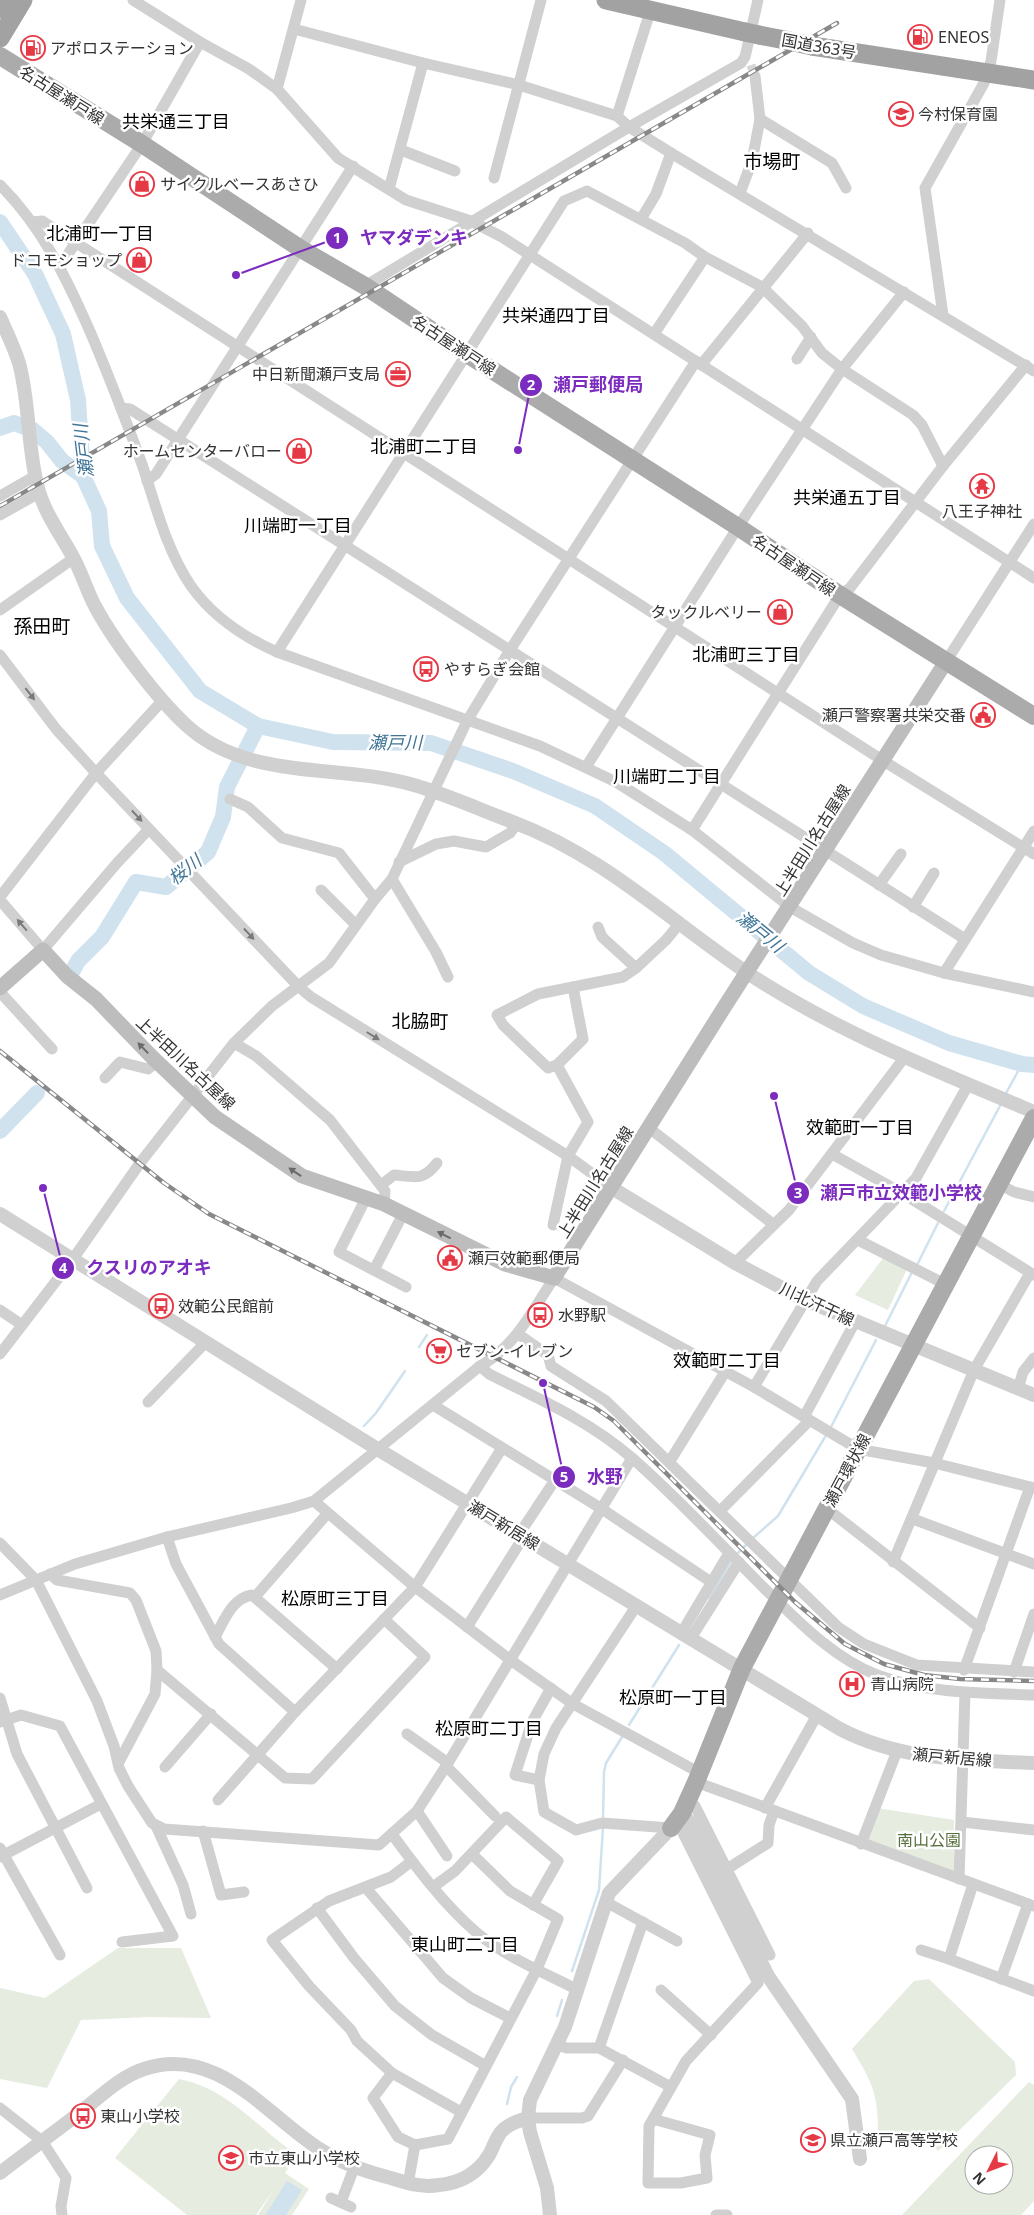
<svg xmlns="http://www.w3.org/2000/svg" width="1034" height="2215" viewBox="0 0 1034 2215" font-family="'Noto Sans','Noto Sans JP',sans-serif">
  <rect width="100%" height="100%" fill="#fff"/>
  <g fill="#e6ecdf" fill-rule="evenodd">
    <polygon points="884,1257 907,1269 888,1310 855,1295"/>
    <polygon points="877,1808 954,1820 954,1871 867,1843"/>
    <polygon points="118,1948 181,1948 211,2018 149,2017 81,2020 47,2088 0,2079 0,1988 45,1998"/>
    <path d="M929,1979L1015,2062L1016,2075L938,2151L928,2140L878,2135C878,2093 873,2084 852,2049L914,1981Z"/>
    <path d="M179,2079C228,2088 257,2128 297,2155L285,2173L309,2189L292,2215H258L275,2188L256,2215H187L115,2158Z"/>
    <path d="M1029,2082L1034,2085V2201L1021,2215H902ZM974,2155H1004V2185H974Z"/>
  </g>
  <polygon fill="#cfe2ee" points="287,2181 302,2190 286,2215 268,2215 266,2214"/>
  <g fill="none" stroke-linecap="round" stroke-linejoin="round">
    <g stroke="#cfe2ee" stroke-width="2.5">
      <polyline points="1005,1095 1022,1064"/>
      <polyline points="944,1211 1001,1104"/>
      <polyline points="917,1265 938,1223"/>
      <polyline points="885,1326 912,1272"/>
      <polyline points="419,1347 427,1335"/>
      <polyline points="364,1426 376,1413 405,1371"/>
      <polyline points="831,1427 876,1340"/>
      <polyline points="753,1538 778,1516 825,1437"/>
      <polyline points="737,1554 747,1544"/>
      <polyline points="709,1598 732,1560"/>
      <polyline points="629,1725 679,1645"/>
      <polyline points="603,1819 604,1772 606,1763 622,1737"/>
      <polyline points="572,1971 599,1890 603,1827"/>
      <polyline points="557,2016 562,2000"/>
      <polyline points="507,2104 511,2087 517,2077"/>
    </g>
    <g stroke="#cfe2ee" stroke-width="16">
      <polyline points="0,222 35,274 63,334 78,400 83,476 99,511 102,546 127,598 200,691 258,726 333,742 431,743 513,771 595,806 664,853 809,973 863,1006 949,1043 1022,1064 1034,1065"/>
      <polyline points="0,428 14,423 33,430 47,442 62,461 83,476"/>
      <polyline points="72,972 78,961 102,937 136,882 166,887 208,852 223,817 227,787 258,726"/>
      <polyline points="0,1131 37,1093"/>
    </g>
    <polyline stroke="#d6d6d6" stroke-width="9" stroke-dasharray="9 4.5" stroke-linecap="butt" points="751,65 755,76"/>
    <g stroke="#d0d0d0" stroke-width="11">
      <polyline points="133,0 200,42 249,69 277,89 338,158 406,200 471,221 502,237 1034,578"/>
      <polyline points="294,29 423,63 519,85 617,116 629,127 671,153 1034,371"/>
      <polyline points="277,89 301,0"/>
      <polyline points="617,116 650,12"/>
      <polyline points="760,119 832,163 846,188"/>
      <polyline points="401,150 455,171"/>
      <polyline points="494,178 541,0"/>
      <path d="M0,185C43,228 68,281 92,336C110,379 127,423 143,467C156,507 167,551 191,586C213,617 243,637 277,652L540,746L616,782L692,830L790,907L853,943L881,955L944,973L1034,992"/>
      <polyline points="389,189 423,63"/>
      <polyline points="740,193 752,161 760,119 755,76"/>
      <polyline points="641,219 656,194 671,153"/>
      <polyline points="33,222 42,221 882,760 1034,854"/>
      <polyline points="60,266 142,144 200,42"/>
      <polyline points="365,286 629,127 741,63 745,57 758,0"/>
      <polyline points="943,315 925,188 984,83 991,61 1000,0"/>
      <polyline points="654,334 705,257"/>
      <polyline points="797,359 811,337"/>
      <polyline points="701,365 808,233"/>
      <polyline points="121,408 130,409 965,939"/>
      <polyline points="147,481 156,474 353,166"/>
      <polyline points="0,496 35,476"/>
      <polyline points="0,515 39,493"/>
      <polyline points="0,610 74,558"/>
      <polyline points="277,652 564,201 587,191 685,243 705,257 762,287 802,326 822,353 842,369 913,415 922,425 943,466"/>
      <polyline points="0,655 56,729 96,773 299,987 311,997 568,1156 612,1188"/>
      <polyline points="947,660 1034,524"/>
      <polyline points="586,767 738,527 842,369 904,292"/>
      <polyline points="230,799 248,807 282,838 339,853 375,899"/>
      <polyline points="692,830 840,595 850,588 943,466 1026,365"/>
      <polyline points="399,862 436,844 454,841 486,847 510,833 517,823"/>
      <polyline points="392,879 436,952 448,977"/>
      <polyline points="879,885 901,854"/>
      <polyline points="321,890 356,925"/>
      <polyline points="0,897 96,773 163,700"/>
      <polyline points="0,900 43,950 117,863 149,829"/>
      <polyline points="913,907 934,873"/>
      <polyline points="598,927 602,937 636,968"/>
      <polyline points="944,973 1034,831"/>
      <polyline points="0,992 52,1049"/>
      <polyline points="234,1043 256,1056 330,1120 385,1191 384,1204"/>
      <polyline points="557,1065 548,1068 503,1025 497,1015 538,994 623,977 636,968 666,940 680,923"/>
      <polyline points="105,1078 120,1062 148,1069 157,1062"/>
      <polyline points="649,1128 773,1224"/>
      <polyline points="832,1154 902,1193 1034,1275"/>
      <polyline points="999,1184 1014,1192 1034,1197"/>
      <path d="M381,1185L394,1175C416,1177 423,1181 437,1163"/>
      <polyline points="366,1198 339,1252 406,1287"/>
      <polyline points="553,1225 568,1156 588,1122 557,1065 583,1039 573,987"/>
      <polyline points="858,1240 945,1284"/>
      <polyline points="735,1263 789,1210 904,1058"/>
      <polyline points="374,1270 403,1214"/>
      <polyline points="0,1310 22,1325"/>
      <polyline points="518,1334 548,1355 551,1366 606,1401 838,1627 864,1644 917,1665 1034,1672"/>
      <polyline points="0,1354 73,1259 140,1163 234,1043 272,1006 329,963 375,899 392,879 467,721 510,650 696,361"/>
      <path d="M480,1366L489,1374C539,1399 590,1421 632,1458C678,1498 721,1545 764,1588C797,1620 833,1658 877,1675C928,1694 981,1693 1034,1695"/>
      <polyline points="754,1387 817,1281 916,1178 968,1085"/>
      <polyline points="1018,1389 1023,1372 1034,1358"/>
      <polyline points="148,1402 206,1342"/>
      <polyline points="433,1405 602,1509 711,1582"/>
      <polyline points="804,1417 855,1322"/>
      <polyline points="670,1461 725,1372"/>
      <polyline points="314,1501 415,1587 509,1659 573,1704 700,1773"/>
      <polyline points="826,1508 980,1628"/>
      <polyline points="720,1511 809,1421"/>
      <polyline points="913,1519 1034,1564"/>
      <polyline points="520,1533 555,1480"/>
      <polyline points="167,1537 176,1564 219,1644 295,1712"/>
      <polyline points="0,1543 36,1580 97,1701 114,1746 119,1768 128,1786 152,1823 164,1829 379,1845 417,1811 448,1763 632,1458"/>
      <polyline points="893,1562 974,1370 1030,1273"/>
      <polyline points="50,1574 57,1580 130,1593 136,1600 156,1651 157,1670 155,1694 119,1762"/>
      <path d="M0,1595L75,1564L167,1537L291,1508L314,1501L480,1366C515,1347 533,1310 554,1278L754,1387L858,1449L934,1463L1034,1488"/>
      <polyline points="255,1597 327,1514"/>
      <polyline points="637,1605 556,1728 544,1754 539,1780 544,1812 576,1830 602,1823 671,1828"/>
      <polyline points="467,1627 524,1536"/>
      <polyline points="682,1632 729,1553"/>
      <path d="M215,1637C224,1621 232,1598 252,1595L337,1669"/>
      <polyline points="691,1638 739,1562"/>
      <polyline points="157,1670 285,1778 312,1779 425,1657 384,1619"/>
      <polyline points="964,1670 1030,1487"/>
      <polyline points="1014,1672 1034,1614"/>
      <polyline points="0,1698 17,1754 87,1888"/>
      <polyline points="0,1722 21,1715 60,1726 173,1936 122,1942"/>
      <polyline points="407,1734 448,1763"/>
      <polyline points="446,1766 495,1816"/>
      <polyline points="165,1767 211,1714"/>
      <polyline points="539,1780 515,1775 532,1722 551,1688"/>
      <polyline points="696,1782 1034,1906"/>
      <polyline points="218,1800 295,1712 415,1587 502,1448"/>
      <polyline points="688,1800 695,1806 770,1955"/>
      <polyline points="765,1808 817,1715"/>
      <polyline points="417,1811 447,1856"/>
      <polyline points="962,1822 1034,1830"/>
      <polyline points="156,1826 183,1885 191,1914"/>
      <polyline points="203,1831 221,1895 244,1892"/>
      <path d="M392,1834C417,1868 444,1905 477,1933C506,1957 543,1972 576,1989"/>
      <polyline points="861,1844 897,1751"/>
      <polyline points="0,1848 60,1955"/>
      <polyline points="0,1857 101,1804"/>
      <polyline points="412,1861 391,1877 329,1901 272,1940 309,1986 351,2030 357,2041 392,2073 461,2112"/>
      <polyline points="727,1869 768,1843 769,1825 774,1811"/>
      <polyline points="959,1879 965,1693"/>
      <polyline points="973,1884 949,1959 1034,1991"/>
      <polyline points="433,1887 455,1871 506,1817 558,1861 533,1905"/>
      <polyline points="366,1888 443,1978 471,1998 510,2018"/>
      <polyline points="606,1902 677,1941"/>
      <polyline points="317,1908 354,1958 395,2006 432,2035 486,2066"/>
      <polyline points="921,1950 949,1959"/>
      <polyline points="1001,1979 1028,1904"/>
      <polyline points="661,1990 711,2035"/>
      <polyline points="557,2044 566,2048 599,2048 671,2087"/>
      <polyline points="599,2048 643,1922"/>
      <polyline points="392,2073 373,2098 398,2137 415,2145 448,2139 537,1969 558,1919 510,1891 472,1854"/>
      <polyline points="0,2108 42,2141 66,2178 61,2206 62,2215"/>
      <polyline points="528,2118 582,2118 588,2116 623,2060"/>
      <polyline points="653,2119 710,2135 705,2155 707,2178 681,2183 648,2183 649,2126 686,2061 758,1983 677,1821"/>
      <polyline points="408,2184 415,2145"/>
      <polyline points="331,2198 351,2207"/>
      <polyline points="341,2202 354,2168"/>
      <polyline points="716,2215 727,2215"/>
    </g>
    <g stroke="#d0d0d0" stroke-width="14">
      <path d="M0,317C6,331 14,347 19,363C30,403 27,447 38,488C44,512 61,535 73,557C82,573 87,592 96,608C115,643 157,698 186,725C248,782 339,763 414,785C448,795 481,810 513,822C604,856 670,921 749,974C839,1033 935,1070 1034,1112"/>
      <polyline points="612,1188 735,1263 805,1300 1034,1395"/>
      <path d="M0,1214L379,1450L840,1729C901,1761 967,1760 1034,1763"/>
      <polyline points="682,1813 692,1825 768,1976 852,2099 860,2159"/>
      <path d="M0,2173C27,2152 55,2132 82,2111C102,2095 120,2077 144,2069C217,2044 267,2116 321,2150C343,2164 367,2172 391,2178C408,2183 421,2188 439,2185C460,2183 478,2173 489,2155C493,2148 496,2138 501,2132C508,2124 518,2121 528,2118"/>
      <polyline points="550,2215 547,2188 530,2132 528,2118 530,2100 565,2027 609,1893 671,1828"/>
    </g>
    <polyline stroke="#bdbdbd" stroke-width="15" points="0,988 43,950 67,976 96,999 152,1057 215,1117 302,1176 384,1204 505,1264 554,1278 725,1006 947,660"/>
    <g stroke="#ababab" stroke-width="18">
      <polyline points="0,56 142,144 301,249 365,286 467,354 738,527 840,595 1034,716"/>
      <polyline points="671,1828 682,1813 696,1782 742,1668 1034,1118"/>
    </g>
    <g stroke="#a2a2a2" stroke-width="19">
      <polyline points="606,0 745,32"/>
      <polyline points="0,9 5,0"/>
      <polyline points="759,35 785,40"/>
      <polyline points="0,38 23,0"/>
      <polyline points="812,46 1034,80"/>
    </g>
    <defs>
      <g id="rail">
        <polyline points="0,506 837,23"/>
        <polyline points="0,1051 164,1183 209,1214 594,1407 614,1421 795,1602 845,1644 884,1664 924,1675 960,1679 1034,1681"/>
      </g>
    </defs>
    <use href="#rail" stroke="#888" stroke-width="4.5"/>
    <use href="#rail" stroke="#fff" stroke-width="2.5" stroke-dasharray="8" stroke-linecap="butt"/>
    <g stroke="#a2a2a2" stroke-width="19">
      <polyline points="745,32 759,35"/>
      <polyline points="785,40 812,46"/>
    </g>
  </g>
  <defs><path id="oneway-solid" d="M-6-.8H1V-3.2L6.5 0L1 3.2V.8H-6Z" transform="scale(1.25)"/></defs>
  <g fill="#7a7a7a">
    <use href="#oneway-solid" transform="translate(30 694) rotate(52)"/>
    <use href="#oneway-solid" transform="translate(137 816) rotate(47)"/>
    <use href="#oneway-solid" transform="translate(22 925) rotate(-131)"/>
    <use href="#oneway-solid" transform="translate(249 934) rotate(47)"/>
    <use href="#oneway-solid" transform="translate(373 1036) rotate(32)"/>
  </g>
  <g fill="#6a6a6a">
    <use href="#oneway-solid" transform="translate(143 1048) rotate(-134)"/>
    <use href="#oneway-solid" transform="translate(295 1172) rotate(-146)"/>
    <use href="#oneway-solid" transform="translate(444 1235) rotate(-153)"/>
  </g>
  <defs>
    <symbol id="fuel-ring" viewBox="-11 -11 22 22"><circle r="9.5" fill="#fff" stroke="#e63946" stroke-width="1.5"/><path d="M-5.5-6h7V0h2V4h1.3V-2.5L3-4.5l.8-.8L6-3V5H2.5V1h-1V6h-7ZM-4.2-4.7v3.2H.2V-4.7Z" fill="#e63946"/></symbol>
    <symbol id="school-ring" viewBox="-11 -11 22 22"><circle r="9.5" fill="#fff" stroke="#e63946" stroke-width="1.5"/><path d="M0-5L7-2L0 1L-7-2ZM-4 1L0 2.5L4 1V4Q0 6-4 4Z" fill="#e63946"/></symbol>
    <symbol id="shop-ring" viewBox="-11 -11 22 22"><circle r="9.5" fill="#fff" stroke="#e63946" stroke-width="1.5"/><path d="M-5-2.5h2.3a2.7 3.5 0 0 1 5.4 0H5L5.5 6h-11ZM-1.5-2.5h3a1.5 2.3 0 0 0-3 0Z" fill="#e63946"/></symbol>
    <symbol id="office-ring" viewBox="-11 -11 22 22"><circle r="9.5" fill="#fff" stroke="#e63946" stroke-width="1.5"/><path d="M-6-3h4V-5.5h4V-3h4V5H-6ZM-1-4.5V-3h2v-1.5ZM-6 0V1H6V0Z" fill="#e63946"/></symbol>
    <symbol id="temple-ring" viewBox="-11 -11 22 22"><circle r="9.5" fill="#fff" stroke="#e63946" stroke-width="1.5"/><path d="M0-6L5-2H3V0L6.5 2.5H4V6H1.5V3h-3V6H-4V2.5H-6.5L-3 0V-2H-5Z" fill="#e63946"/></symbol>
    <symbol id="bus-ring" viewBox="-11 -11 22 22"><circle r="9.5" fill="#fff" stroke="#e63946" stroke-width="1.5"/><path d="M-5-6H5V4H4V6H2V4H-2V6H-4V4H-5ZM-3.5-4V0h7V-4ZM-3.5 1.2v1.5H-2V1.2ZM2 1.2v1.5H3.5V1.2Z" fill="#e63946"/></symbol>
    <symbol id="civic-ring" viewBox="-11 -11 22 22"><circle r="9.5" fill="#fff" stroke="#e63946" stroke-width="1.5"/><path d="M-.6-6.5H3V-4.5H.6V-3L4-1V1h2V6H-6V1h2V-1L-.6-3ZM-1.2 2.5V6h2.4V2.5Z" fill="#e63946"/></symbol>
    <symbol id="supermarket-ring" viewBox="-11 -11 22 22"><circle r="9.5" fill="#fff" stroke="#e63946" stroke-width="1.5"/><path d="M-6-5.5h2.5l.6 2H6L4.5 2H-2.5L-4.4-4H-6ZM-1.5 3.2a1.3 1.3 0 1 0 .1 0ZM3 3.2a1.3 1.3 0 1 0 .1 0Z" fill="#e63946"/></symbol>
    <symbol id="hospital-ring" viewBox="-11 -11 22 22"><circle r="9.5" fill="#fff" stroke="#e63946" stroke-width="1.5"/><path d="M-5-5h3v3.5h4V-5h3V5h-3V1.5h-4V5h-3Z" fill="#e63946"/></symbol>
  </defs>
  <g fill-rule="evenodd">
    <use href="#fuel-ring" x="906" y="23" width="28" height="28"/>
    <use href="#fuel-ring" x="19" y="34" width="28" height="28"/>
    <use href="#school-ring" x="887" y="100" width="28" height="28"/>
    <use href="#shop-ring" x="128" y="170" width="28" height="28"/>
    <use href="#shop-ring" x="125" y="246" width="28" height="28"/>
    <use href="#office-ring" x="384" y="360" width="28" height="28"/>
    <use href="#shop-ring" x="285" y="437" width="28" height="28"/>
    <use href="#temple-ring" x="968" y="472" width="28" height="28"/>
    <use href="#shop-ring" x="766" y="598" width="28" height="28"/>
    <use href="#bus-ring" x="412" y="655" width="28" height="28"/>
    <use href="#civic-ring" x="969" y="701" width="28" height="28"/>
    <use href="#civic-ring" x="436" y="1244" width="28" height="28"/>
    <use href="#bus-ring" x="147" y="1292" width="28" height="28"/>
    <use href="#bus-ring" x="526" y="1301" width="28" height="28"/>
    <use href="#supermarket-ring" x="425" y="1337" width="28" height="28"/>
    <use href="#hospital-ring" x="838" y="1670" width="28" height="28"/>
    <use href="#bus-ring" x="69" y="2102" width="28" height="28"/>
    <use href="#school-ring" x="799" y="2126" width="28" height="28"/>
    <use href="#school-ring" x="217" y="2144" width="28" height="28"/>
  </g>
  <g text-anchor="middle" stroke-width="5" stroke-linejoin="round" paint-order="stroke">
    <g font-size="16" fill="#333" stroke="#fff" text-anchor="start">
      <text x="938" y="43">ENEOS</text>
      <text x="50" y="54">アポロステーション</text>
      <text x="918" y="120">今村保育園</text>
      <text x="160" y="190">サイクルベースあさひ</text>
      <text x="122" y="266" text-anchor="end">ドコモショップ</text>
      <text x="380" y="380" text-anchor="end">中日新聞瀬戸支局</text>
      <text x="282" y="457" text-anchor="end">ホームセンターバロー</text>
      <text x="982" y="517" text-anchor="middle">八王子神社</text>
      <text x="762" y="618" text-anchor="end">タックルベリー</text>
      <text x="444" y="675">やすらぎ会館</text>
      <text x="966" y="721" text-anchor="end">瀬戸警察署共栄交番</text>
      <text x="468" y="1264">瀬戸效範郵便局</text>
      <text x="178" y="1312">效範公民館前</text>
      <text x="558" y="1321">水野駅</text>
      <text x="456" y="1357">セブン-イレブン</text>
      <text x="870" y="1690">青山病院</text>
      <text x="100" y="2122">東山小学校</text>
      <text x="830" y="2146">県立瀬戸高等学校</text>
      <text x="248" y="2164">市立東山小学校</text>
    </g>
    <g font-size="16" fill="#333" stroke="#fff">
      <text transform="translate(819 46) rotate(10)" y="6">国道363号</text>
      <text transform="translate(62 95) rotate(32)" y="6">名古屋瀬戸線</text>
      <text transform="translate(454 345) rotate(33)" y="6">名古屋瀬戸線</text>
      <text transform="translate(794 565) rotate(34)" y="6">名古屋瀬戸線</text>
      <text transform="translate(812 840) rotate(-58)" y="6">上半田川名古屋線</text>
      <text transform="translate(186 1063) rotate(43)" y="6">上半田川名古屋線</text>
      <text transform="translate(595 1182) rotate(-58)" y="6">上半田川名古屋線</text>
      <text transform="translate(817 1304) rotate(25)" y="6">川北汗干線</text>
      <text transform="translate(847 1470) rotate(-62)" y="6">瀬戸環状線</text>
      <text transform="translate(504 1525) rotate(31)" y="6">瀬戸新居線</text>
      <text transform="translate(952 1757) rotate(5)" y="6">瀬戸新居線</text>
    </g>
    <g font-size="16" fill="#56703f" stroke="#fff">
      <text x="929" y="1846">南山公園</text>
    </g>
    <g font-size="18" fill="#000" stroke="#fff">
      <text x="176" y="128">共栄通三丁目</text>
      <text x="100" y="240">北浦町一丁目</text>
      <text x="556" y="322">共栄通四丁目</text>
      <text x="424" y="453">北浦町二丁目</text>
      <text x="847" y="504">共栄通五丁目</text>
      <text x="298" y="532">川端町一丁目</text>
      <text x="746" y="661">北浦町三丁目</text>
      <text x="667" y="783">川端町二丁目</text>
      <text x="860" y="1134">效範町一丁目</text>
      <text x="727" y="1367">效範町二丁目</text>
      <text x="335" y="1605">松原町三丁目</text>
      <text x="673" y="1704">松原町一丁目</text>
      <text x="489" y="1735">松原町二丁目</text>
      <text x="465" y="1951">東山町二丁目</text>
    </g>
    <g font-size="18" font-style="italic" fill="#3f7597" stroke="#fff">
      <text transform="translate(84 451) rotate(-97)" y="6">瀬戸川</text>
      <text x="395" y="749">瀬戸川</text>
      <text transform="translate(185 870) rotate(-38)" y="6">桜川</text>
      <text transform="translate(760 932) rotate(39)" y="6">瀬戸川</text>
    </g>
    <g font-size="19" fill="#000" stroke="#fff">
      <text x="772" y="168">市場町</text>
      <text x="42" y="633">孫田町</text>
      <text x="420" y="1028">北脇町</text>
    </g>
  </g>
  <path fill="none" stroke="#7b2cbf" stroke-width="2" d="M236 275L337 238M518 450L531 385M774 1096L798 1193M43 1188L63 1268M543 1383L564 1477"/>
  <g fill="#7b2cbf" stroke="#fff" stroke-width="2">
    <circle cx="236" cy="275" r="5"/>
    <circle cx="518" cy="450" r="5"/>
    <circle cx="774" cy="1096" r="5"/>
    <circle cx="43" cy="1188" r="5"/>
    <circle cx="543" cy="1383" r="5"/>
    <circle cx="337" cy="238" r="12"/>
    <circle cx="531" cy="385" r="12"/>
    <circle cx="798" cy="1193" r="12"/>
    <circle cx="63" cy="1268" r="12"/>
    <circle cx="564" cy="1477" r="12"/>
  </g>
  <g font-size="15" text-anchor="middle" font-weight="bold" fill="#fff">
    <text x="337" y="243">1</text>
    <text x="531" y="390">2</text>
    <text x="798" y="1198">3</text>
    <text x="63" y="1273">4</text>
    <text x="564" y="1482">5</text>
  </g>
  <g font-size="18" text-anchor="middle" font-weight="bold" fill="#7b2cbf" stroke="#fff" stroke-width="5" stroke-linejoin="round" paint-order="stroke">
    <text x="414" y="244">ヤマダデンキ</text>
    <text x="598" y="391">瀬戸郵便局</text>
    <text x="901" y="1199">瀬戸市立效範小学校</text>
    <text x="149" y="1274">クスリのアオキ</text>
    <text x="605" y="1483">水野</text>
  </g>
  <g transform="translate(989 2170) rotate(228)"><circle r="24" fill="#ffffff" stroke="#adadad"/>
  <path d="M0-4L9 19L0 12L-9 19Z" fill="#e63946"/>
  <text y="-8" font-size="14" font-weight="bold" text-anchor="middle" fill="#333333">N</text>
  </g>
</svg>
